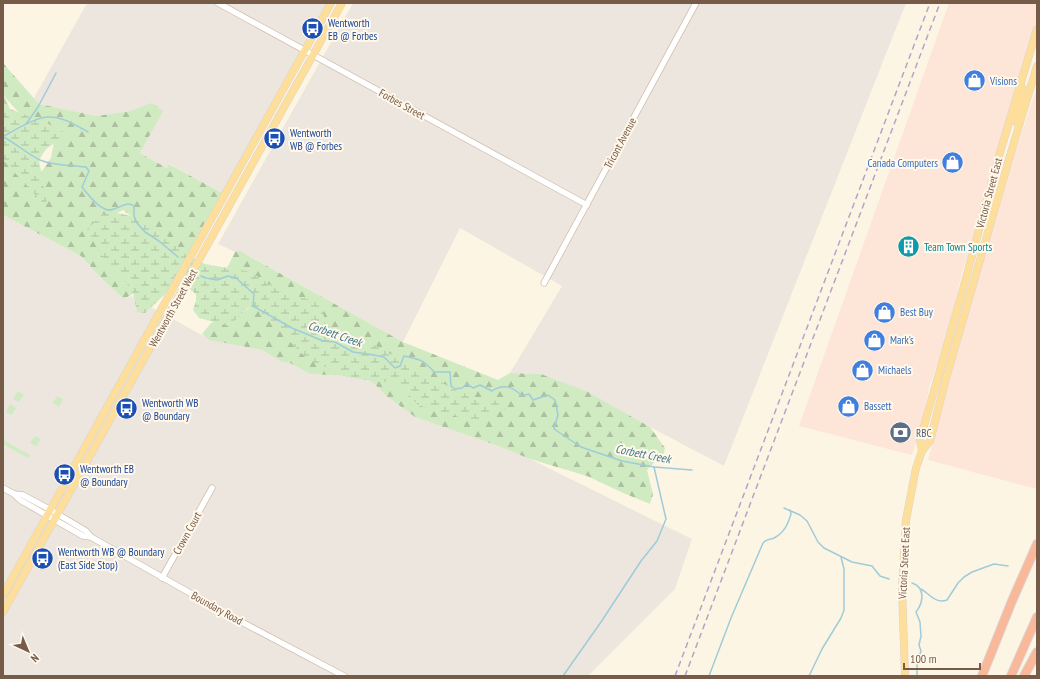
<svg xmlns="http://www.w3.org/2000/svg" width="1040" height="679" viewBox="0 0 1040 679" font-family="'PT Sans Narrow',sans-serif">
  <defs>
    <pattern id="forest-firs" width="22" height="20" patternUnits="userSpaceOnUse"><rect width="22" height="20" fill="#d0ebc2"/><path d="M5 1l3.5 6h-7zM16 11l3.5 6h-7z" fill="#adc1a0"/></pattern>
    <pattern id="wetland-marsh" width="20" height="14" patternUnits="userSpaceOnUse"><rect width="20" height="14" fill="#d0ebc2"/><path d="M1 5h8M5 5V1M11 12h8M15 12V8" fill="none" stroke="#adc1a0"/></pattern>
  </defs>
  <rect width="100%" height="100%" fill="#fdf5e4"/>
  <g fill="#fde5d7">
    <polygon points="949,3 1037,3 1037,27 980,219 962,272 949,328 929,388 923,422 912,455 799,426"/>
    <polygon points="1037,87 1037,489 928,460 939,418 991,234 1012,162"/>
  </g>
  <g fill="#ece6de">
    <polygon points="87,3 327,3 224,194 170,164 168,168 140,153 145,142 152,104 130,111 97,116 39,104 34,98"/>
    <polygon points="353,3 906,3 724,466 650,427 587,392 541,374 510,373 562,286 460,228 403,342 246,254 235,252 218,244"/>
    <polygon points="3,215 81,256 101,278 124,299 131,296 209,339 262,350 282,362 290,363 310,374 365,377 379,388 385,395 415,417 501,447 530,459 692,539 675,589 588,676 3,676"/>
  </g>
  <g fill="#d0ebc2">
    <polygon points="18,391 24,395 19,402 13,399"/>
    <polygon points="57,396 63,399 59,407 53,403"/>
    <polygon points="10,404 16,408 12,415 6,412"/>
    <polygon points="35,436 41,439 36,446 30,443"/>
    <polygon points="3,440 30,455 28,458 3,444"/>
  </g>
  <g fill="url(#forest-firs)">
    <polygon points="3,63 39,104 97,116 130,111 152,103 163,111 140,153 167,168 169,164 224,194 176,280 142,224 123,210 109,217 141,289 124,299 101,278 81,256 3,215 3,150 37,178 51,158 54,142 21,115 4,96"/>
    <polygon points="240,251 403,342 498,380 510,373 541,374 588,392 650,427 665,448 664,453 647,470 653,494 650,504 621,492 587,476 530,459 501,447 415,417 385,395 379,388 365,377 310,374 290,363 282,362 262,350 209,340 202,334 211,323 243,312 263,300 227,268 235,252"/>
  </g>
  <g fill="url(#wetland-marsh)">
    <polygon points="3,94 10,109 45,122 68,134 46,149 39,160 47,204 42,202 3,160"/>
    <polygon points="113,212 131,216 155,227 164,233 185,254 205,264 251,272 279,291 314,301 320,306 327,324 337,337 354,341 371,343 457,391 483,399 498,401 505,409 479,422 435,411 418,405 408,394 389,382 373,381 347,377 307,359 255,306 246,309 229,326 199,318 193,310 196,301 196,294 185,285 177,283 145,313 137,312 133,293 122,277 101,255 87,229 103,214"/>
  </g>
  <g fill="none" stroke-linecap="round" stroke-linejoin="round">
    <g stroke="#9eccd9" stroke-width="1.5">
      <polyline points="26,124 38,107 56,73"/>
      <path d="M4,136C15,130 37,116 50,117C64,117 77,126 88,132"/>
      <path d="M3,137C16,143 27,154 40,160C54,166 72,165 86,167L89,171L82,187C88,194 95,205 105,209C114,214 125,199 134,206V216L137,223L145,232L159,241L178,257"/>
      <path d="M201,276L206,278L217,280L228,276L236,278L254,294L253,306L292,328L323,341L335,342L353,352L368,354L384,357L395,368L400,366L404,356C419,359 424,360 434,372H450L451,386L455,389L462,388L467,384L473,388L480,385L492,391C504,383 513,387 522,396L529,394L533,400L548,395L555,400L558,415L554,429L581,447L622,461L654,467L692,470"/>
      <polyline points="784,508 800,515 807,521 818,542 824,548 852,562 872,566 880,576 889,579"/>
      <path d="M912,583C925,587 924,602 916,612L920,622L921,636L919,645L921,651L917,662V676"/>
      <path d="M921,589C930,594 935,604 947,600L958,583L964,577L972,572L994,564L1008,566"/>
      <polyline points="563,676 601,622 641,561 657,541 666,519 654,467"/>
      <path d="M709,676L731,618L763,543C766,539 769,540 774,538C784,533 788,524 791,514L790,510"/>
      <polyline points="809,676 822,649 841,618 844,610 844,569 841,557"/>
    </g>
    <defs>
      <g id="minor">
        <polyline points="218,3 587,205"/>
        <polyline points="544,283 696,3"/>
        <polyline points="3,488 14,494 20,500 83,536 91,537 236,619 344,676"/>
        <polyline points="14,494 23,495 49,509 86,531 91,537"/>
        <polyline points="162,578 212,488"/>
      </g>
      <g id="major">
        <polyline points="1019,125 1016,122 1015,119 1023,89 1020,83"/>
        <polyline points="922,451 920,440 963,289 999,156 1037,29"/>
        <polyline points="3,595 331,3"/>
        <polyline points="3,612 342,3"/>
        <polyline points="905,676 902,589 906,520 916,468 922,451 930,441 945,382 1009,159 1037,66"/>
      </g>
      <g id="highway">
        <polyline points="982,676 1012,601 1037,544"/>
        <polyline points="1011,676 1037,617"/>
        <polyline points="1024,676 1037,652"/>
      </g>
    </defs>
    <use href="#minor" stroke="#d1bfad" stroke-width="7"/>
    <use href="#major" stroke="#dbd4d0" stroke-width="8"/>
    <use href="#highway" stroke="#dbd4d0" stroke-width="10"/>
    <use href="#minor" stroke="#fff" stroke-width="5.5"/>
    <use href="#major" stroke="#fdde9b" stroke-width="7"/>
    <use href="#highway" stroke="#f9b899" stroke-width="8"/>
    <g stroke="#b8a2c7" stroke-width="1.5" stroke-dasharray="6 4" stroke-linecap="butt">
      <polyline points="675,676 930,3"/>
      <polyline points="685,676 940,3"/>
    </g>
  </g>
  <defs>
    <symbol id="bus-disc" viewBox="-11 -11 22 22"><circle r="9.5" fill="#1a4fb4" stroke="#fff8eb"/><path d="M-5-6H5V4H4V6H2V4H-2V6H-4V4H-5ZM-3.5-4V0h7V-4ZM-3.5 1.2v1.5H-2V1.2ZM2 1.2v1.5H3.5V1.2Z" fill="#fff"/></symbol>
    <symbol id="shop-disc" viewBox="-11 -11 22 22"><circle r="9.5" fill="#3f7fe0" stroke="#fff8eb"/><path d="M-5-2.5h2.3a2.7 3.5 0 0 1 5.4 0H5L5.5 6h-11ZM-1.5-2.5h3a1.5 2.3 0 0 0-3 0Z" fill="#fff"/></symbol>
    <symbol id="building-disc" viewBox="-11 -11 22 22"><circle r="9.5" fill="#0f9aa8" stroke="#fff8eb"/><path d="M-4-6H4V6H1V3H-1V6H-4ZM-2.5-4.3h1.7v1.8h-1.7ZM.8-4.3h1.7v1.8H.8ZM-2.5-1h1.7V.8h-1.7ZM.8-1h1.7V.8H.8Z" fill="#fff"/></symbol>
    <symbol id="bank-disc" viewBox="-11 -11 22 22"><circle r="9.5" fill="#5c6f8a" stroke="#fff8eb"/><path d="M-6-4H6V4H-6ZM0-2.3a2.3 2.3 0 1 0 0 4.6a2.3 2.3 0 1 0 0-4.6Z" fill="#fff"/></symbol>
  </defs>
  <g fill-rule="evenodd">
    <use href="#bus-disc" x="300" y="16" width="25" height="25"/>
    <use href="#shop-disc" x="962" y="68" width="25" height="25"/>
    <use href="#bus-disc" x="262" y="126" width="25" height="25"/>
    <use href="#shop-disc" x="940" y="150" width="25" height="25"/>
    <use href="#building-disc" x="896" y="234" width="25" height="25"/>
    <use href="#shop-disc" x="872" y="300" width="25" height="25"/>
    <use href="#shop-disc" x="862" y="328" width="25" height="25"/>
    <use href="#shop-disc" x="850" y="358" width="25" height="25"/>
    <use href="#shop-disc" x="836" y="394" width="25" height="25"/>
    <use href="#bus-disc" x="114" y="396" width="25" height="25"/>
    <use href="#bank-disc" x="888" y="420" width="25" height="25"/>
    <use href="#bus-disc" x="52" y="462" width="25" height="25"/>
    <use href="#bus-disc" x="30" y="546" width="25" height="25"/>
  </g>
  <g text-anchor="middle" stroke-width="4" stroke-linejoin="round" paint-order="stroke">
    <g font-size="11" fill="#164399" stroke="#fff8eb" text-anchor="start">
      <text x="328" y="27">Wentworth<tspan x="328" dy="13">EB @ Forbes</tspan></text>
      <text x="290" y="137">Wentworth<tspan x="290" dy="13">WB @ Forbes</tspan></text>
      <text x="142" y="407">Wentworth WB<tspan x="142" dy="13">@ Boundary</tspan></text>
      <text x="80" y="473">Wentworth EB<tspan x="80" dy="13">@ Boundary</tspan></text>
      <text x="58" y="556">Wentworth WB @ Boundary<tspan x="58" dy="13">(East Side Stop)</tspan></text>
    </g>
    <g font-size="11" fill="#366cbe" stroke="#fff8eb" text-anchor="start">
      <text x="990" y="85">Visions</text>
      <text x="938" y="167" text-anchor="end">Canada Computers</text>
      <text x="900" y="316">Best Buy</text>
      <text x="890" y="344">Mark's</text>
      <text x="878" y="374">Michaels</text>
      <text x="864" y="410">Bassett</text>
    </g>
    <g font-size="11" fill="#765b49" stroke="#fff8eb">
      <text transform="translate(402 104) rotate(29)" y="4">Forbes Street</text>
      <text transform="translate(620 143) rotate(-62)" y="4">Tricont Avenue</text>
      <text transform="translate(989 193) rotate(-75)" y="4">Victoria Street East</text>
      <text transform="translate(173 308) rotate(-61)" y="4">Wentworth Street West</text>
      <text transform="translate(187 533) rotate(-61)" y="4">Crown Court</text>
      <text transform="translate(904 563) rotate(-87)" y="4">Victoria Street East</text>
      <text transform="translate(217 608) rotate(29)" y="4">Boundary Road</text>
    </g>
    <g font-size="11" fill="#0d838f" stroke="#fff8eb" text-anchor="start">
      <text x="924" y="251">Team Town Sports</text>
    </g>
    <g font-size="11" fill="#4e5e75" stroke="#fff8eb" text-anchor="start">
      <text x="916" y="437">RBC</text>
    </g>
    <g font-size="12" font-style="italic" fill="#417a8a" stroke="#fff8eb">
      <text transform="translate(335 334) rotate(19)" y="4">Corbett Creek</text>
      <text transform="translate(643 454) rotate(11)" y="4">Corbett Creek</text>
    </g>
  </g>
  <rect width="1040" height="679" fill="none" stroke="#765b49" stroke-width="8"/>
  <g transform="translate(28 651) rotate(136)" stroke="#fff8eb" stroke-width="3" paint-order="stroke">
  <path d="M0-3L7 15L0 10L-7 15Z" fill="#765b49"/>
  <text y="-6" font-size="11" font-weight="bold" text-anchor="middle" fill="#765b49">N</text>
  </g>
  <path d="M904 663v6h76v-6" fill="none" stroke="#765b49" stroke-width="2"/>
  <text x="910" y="663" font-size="12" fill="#765b49" stroke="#fff8eb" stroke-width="3" paint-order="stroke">100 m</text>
</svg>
